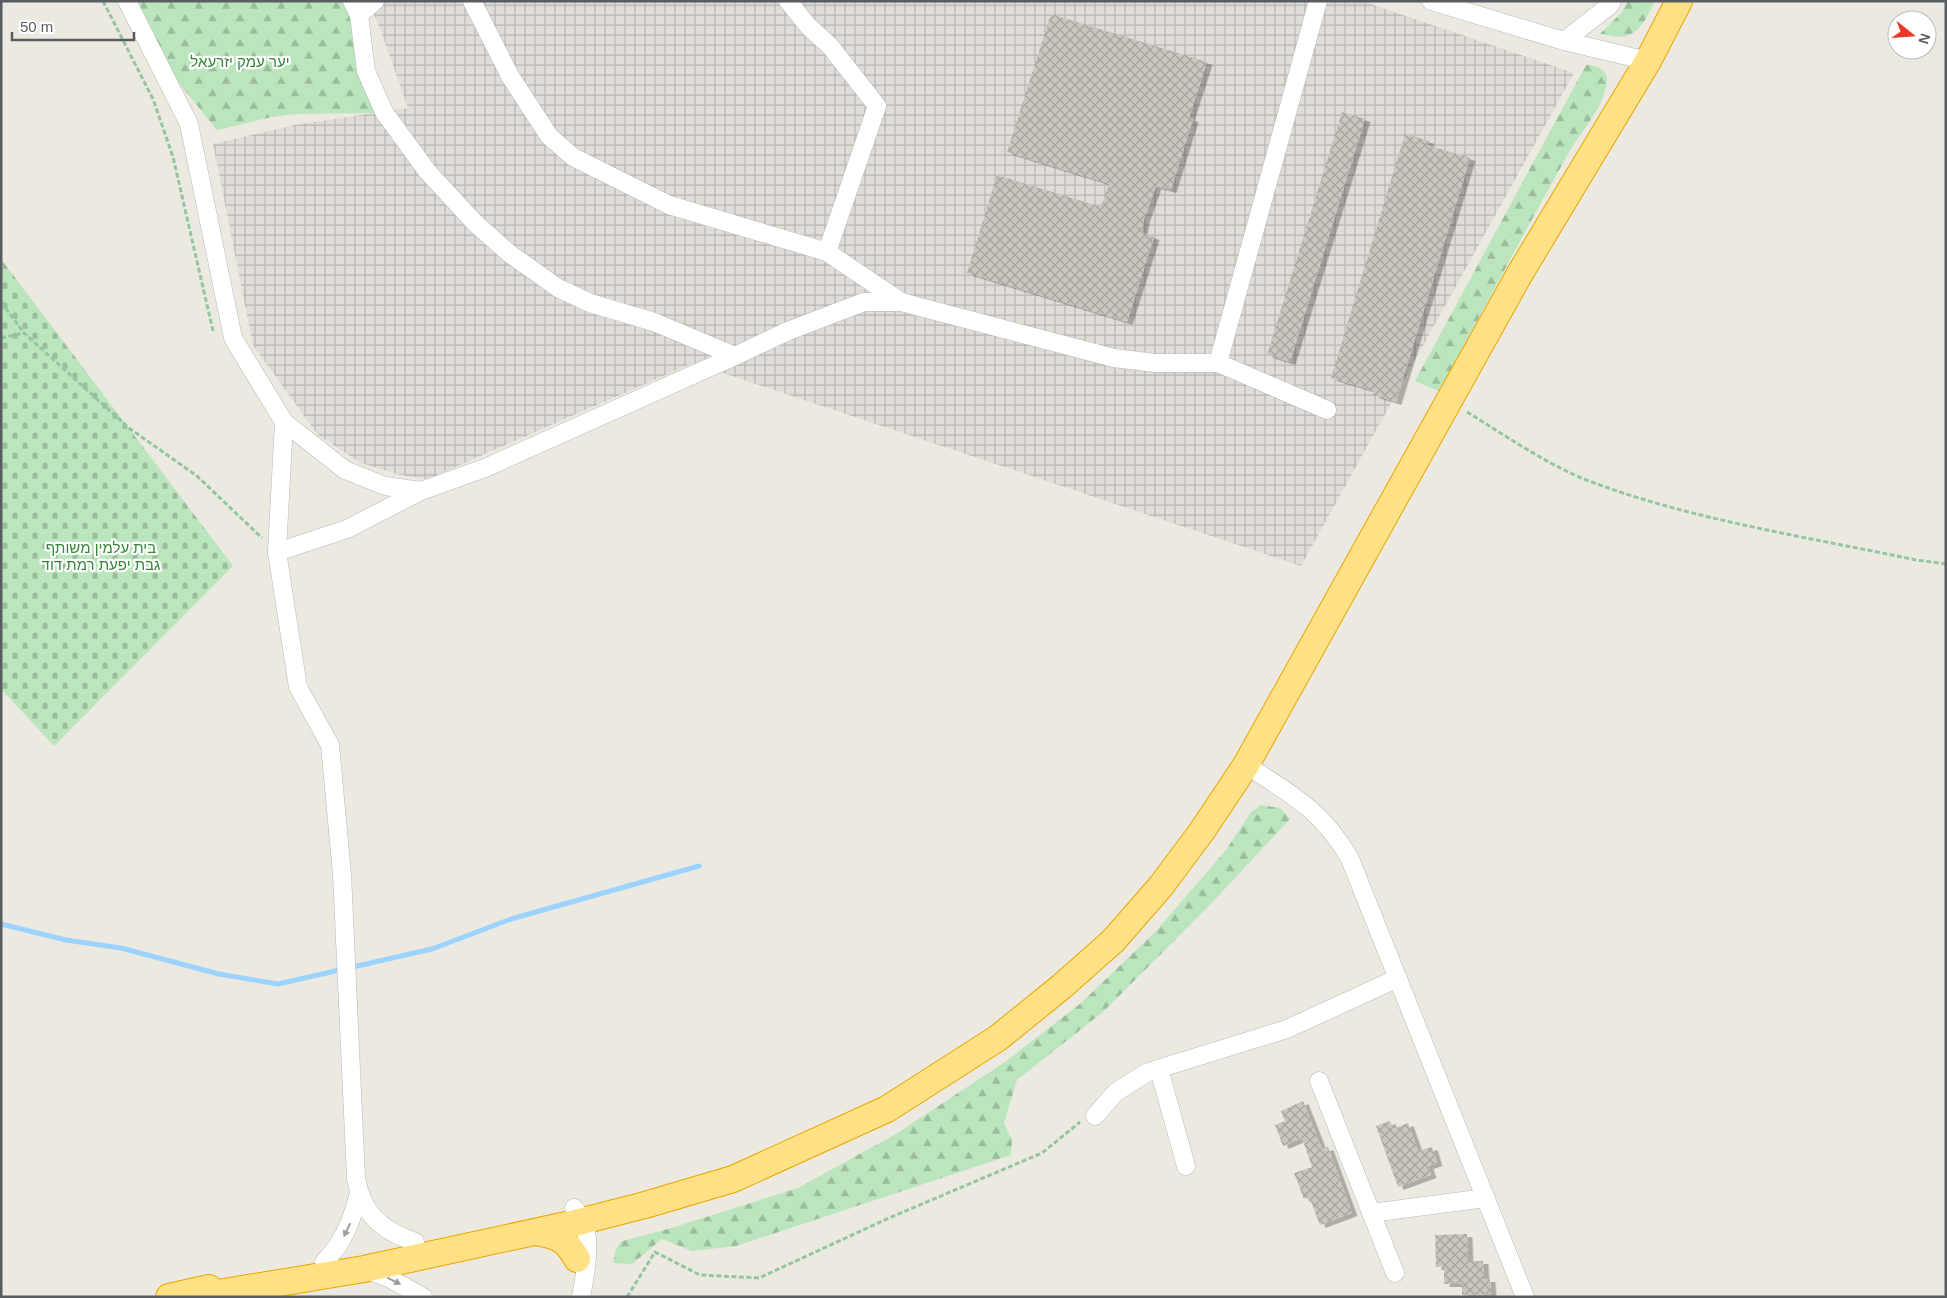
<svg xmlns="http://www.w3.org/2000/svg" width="1947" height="1298" viewBox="0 0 1947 1298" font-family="Helvetica,Heebo,sans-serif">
  <defs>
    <pattern id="industrial-grid" width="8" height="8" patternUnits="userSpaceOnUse" patternTransform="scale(1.25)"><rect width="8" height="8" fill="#e0ddd8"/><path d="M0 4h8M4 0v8" fill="none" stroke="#b9b6b3"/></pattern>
    <pattern id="forest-firs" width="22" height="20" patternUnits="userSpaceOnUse" patternTransform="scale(1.25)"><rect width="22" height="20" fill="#bbe5bc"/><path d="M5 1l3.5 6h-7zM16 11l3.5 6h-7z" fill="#9bbd9c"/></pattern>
    <pattern id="cemetery-stones" width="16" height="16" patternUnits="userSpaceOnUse" patternTransform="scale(1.25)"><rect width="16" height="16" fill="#bbe5bc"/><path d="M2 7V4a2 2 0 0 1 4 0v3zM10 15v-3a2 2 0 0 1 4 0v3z" fill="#9bbd9c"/></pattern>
    <pattern id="building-cross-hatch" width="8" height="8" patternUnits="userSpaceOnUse" patternTransform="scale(1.25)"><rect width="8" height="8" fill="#c9c6bf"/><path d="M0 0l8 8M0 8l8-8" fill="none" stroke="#a6a49f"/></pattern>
    <filter id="shadow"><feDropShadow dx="5.5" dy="3" stdDeviation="0" flood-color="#0004"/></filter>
  </defs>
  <rect width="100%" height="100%" fill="#eceae0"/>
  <polygon fill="url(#industrial-grid)" points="369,1 1362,1 1574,73 1301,566 693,363 428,479 400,475 361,463 318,435 253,345 213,144 294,125 408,108 382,34"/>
  <g fill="url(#forest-firs)">
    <polygon points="122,1 346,1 366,49 376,113 295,114 272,117 217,130 165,66"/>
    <path d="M1628,1H1655C1648,14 1641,34 1624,36C1617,38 1607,35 1600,34L1622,12Z"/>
    <path d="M1586,65C1596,65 1608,69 1607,81C1604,108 1581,131 1568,154C1524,233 1482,312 1439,391L1415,381Z"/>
    <polygon points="1261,805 1280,808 1290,819 1208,907 1103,1012 1017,1080 1004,1123 1012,1140 1011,1155 736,1246 692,1251 662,1239 632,1264 613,1263 616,1249 622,1241 668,1229 798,1188 896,1134 1005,1062 1081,1003 1156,931 1226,850 1251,812"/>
  </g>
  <polygon fill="url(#cemetery-stones)" points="1,259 233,566 54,746 1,689"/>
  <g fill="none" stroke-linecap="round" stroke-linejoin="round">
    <polyline stroke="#9dd3ff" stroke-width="5" points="1,924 66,940 121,948 219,974 278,984 432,949 511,919 699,866"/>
  </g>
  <g fill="url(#building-cross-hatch)" filter="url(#shadow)">
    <polygon points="1051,14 1207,62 1189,118 1193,119 1171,190 1156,186 1144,220 1142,233 1154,237 1127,322 967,273 997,175 1101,207 1109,184 1007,152"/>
    <polygon points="1342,112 1365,119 1290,362 1267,355"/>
    <polygon points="1405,134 1429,141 1427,145 1470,158 1396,402 1373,395 1374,391 1331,378"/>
    <polygon points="1303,1101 1322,1149 1328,1147 1352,1213 1320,1225 1309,1197 1304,1199 1294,1173 1312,1167 1302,1138 1283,1146 1275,1125 1285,1121 1281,1111"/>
    <polygon points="1390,1121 1393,1129 1408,1123 1418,1151 1432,1147 1437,1163 1428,1166 1431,1175 1398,1187 1376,1126"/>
    <polygon points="1467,1234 1468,1261 1483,1261 1484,1279 1490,1279 1491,1294 1462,1295 1462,1284 1444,1284 1444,1266 1436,1267 1435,1235"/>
  </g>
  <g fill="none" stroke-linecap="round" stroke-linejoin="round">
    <defs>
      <g id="minor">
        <polyline points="127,1 189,124 233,338 284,422 345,470 385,486 421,491 485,468 735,356 788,331 864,302 901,302 1114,358 1155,363 1218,363 1318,1"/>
        <polyline points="352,1 359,15 366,71 384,112 427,171 475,223 510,254 558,288 590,303 654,322 735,356"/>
        <polyline points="472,1 510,76 549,136 573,157 669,205 827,252 901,302"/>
        <polyline points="788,1 808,26 830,46 877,106 827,252"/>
        <polyline points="1431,1 1564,41 1648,61"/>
        <polyline points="359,15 375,1"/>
        <polyline points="1564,41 1609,6 1612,1"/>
        <polyline points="1218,363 1327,410"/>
        <polyline points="284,422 277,552 347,529 421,491"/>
        <path d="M277,552L298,687L330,745L342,874L356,1178C363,1215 381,1230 415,1242"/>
        <path d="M1246,765C1291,794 1323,811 1350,859L1525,1297"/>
        <polyline points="1159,1069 1186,1166"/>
        <polyline points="1319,1081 1395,1273"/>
        <polyline points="1095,1116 1116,1092 1148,1072 1287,1029 1398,978"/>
        <path d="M574,1208C577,1212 581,1217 583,1221C592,1242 585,1275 581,1297"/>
        <polyline points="1371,1213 1486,1198"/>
        <path d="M324,1262C344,1243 352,1219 359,1193"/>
        <polyline points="365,1269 389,1278 423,1297"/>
      </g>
      <g id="highway">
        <path d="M536,1232C558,1236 566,1239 577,1259"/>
        <polyline points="169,1297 209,1288"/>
        <polyline points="194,1297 364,1269 571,1224 645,1205 733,1179 887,1109 998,1038 1061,987 1113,941 1161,886 1202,831 1246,765 1519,275 1648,61 1679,1"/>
      </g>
    </defs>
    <use href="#minor" stroke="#b6b8bd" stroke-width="19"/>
    <use href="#highway" stroke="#eca500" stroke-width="28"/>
    <g stroke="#94c6a3" stroke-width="3" stroke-dasharray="5 2.5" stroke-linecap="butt">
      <polyline points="103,1 153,99 173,157 213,331"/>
      <polyline points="1,302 24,333 129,428 197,476 262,538"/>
      <polyline points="1,338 24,333"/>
      <path d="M1467,412C1506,436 1546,464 1589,481C1692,520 1808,537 1916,560L1946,564"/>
      <polyline points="627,1297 655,1252 700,1275 759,1278 889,1218 1042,1153 1080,1122"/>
    </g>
    <use href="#minor" stroke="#fff" stroke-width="18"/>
    <use href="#highway" stroke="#fee185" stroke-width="26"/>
  </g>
  <defs><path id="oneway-solid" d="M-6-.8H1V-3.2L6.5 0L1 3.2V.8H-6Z" transform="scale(1.25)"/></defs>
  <g fill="#9b9ea0">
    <use href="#oneway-solid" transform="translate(347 1230) rotate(115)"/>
    <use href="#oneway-solid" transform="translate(394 1281) rotate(26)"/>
  </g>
  <g text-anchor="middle" stroke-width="4.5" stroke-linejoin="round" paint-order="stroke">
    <g font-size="15" fill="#348638" stroke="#fff">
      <text x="240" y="67">יער עמק יזרעאל</text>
      <text x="101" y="553">בית עלמין משותף<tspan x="101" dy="17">גבת יפעת רמת דוד</tspan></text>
    </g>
  </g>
  <rect width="1947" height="1298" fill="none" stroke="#595d61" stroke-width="5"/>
  <g transform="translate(1912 35) rotate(107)"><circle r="24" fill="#ffffff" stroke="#bdbec0"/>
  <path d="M0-4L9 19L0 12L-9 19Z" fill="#eb3928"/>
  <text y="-8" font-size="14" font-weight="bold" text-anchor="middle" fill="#595d61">N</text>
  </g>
  <path d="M12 32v8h122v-8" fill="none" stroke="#595d61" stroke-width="2.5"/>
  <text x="20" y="32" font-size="15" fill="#595d61" stroke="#ffffff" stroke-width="4" paint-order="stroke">50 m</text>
</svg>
